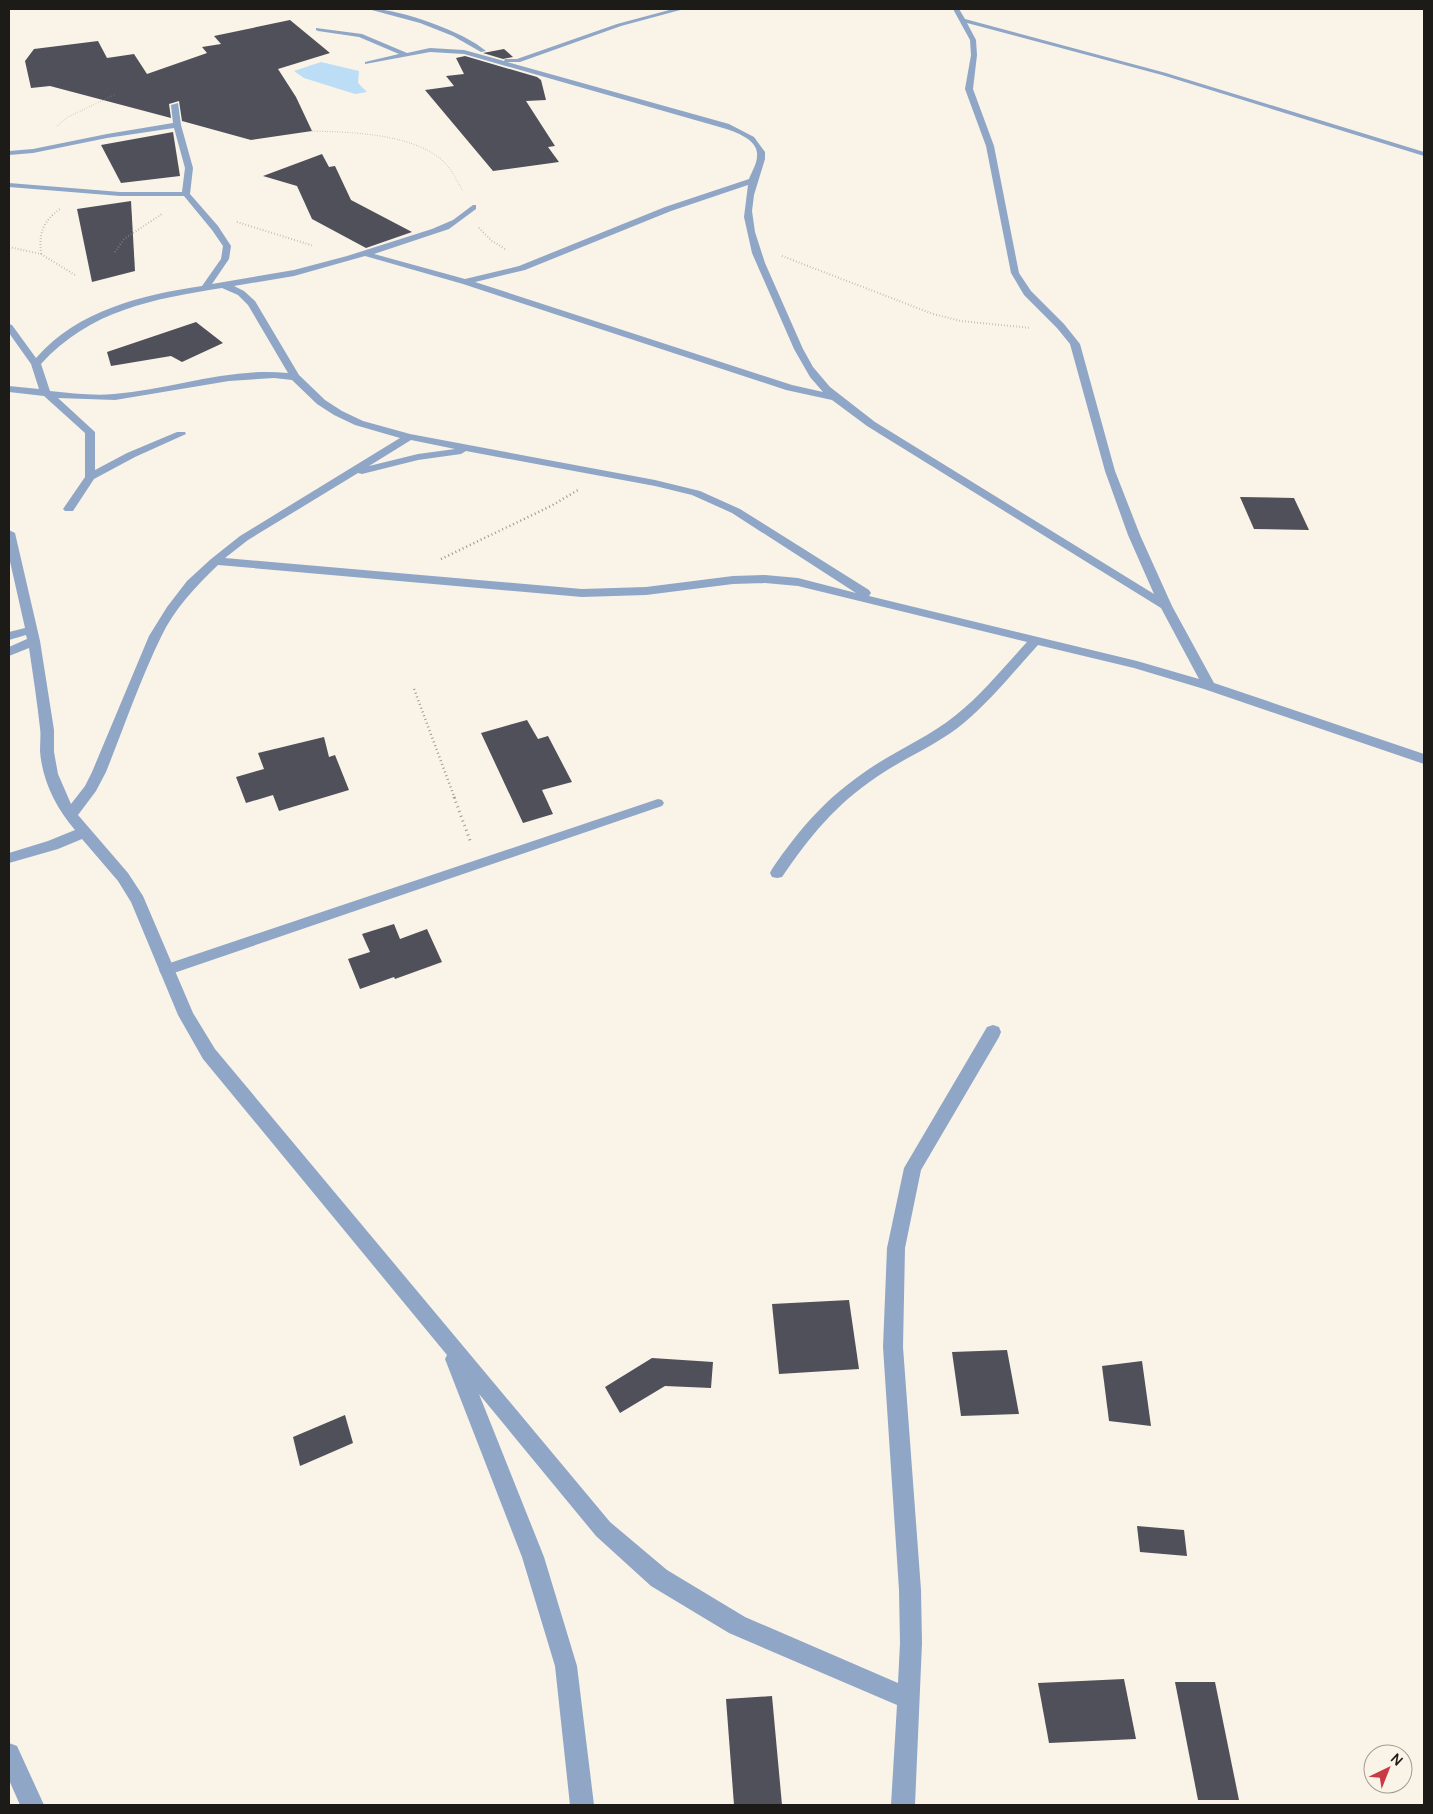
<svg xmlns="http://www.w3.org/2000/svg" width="1433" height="1814" viewBox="0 0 1433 1814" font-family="Manrope,sans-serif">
  <rect width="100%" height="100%" fill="#faf3e8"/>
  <polygon fill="#bcddf6" points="321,62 359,71 358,83 367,92 355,94 304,78 294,71"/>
  <g fill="#50505a">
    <polygon points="290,20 330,53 278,69 296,97 312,131 251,140 182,121 179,101 169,104 171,118 50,86 31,88 25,61 34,49 98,41 107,58 134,54 147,74 207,53 202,47 221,44 214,36"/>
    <polygon points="504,49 513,57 503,59 483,53"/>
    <polygon points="465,56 537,77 541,80 546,100 526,101 555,146 548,147 559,162 493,171 425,90 454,86 446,76 464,74 456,58"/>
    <polygon points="173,132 180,176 121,183 101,145"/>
    <polygon points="322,154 329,167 335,166 351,200 412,232 366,248 312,219 297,186 263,176"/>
    <polygon points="131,201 135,271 92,282 77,209"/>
    <polygon points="196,322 223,343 182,362 171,356 111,366 107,352"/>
    <polygon points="1240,497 1294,498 1309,530 1254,529"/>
    <polygon points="527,720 538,739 548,736 572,782 542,790 553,814 523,823 481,733"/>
    <polygon points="324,737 329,757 335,755 349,790 279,811 273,795 246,803 236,777 264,769 258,753"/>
    <polygon points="394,924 400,939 427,929 442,962 395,979 394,977 360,989 348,959 370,952 362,934"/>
    <polygon points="849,1300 859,1369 779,1374 772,1304"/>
    <polygon points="1007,1350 1019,1414 961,1416 952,1352"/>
    <polygon points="652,1358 713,1362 711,1388 665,1386 620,1413 605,1387"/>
    <polygon points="1142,1361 1151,1426 1109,1421 1102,1366"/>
    <polygon points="345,1415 353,1443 300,1466 293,1437"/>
    <polygon points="1137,1526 1184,1530 1187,1556 1140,1552"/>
    <polygon points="1124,1679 1136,1739 1049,1743 1038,1683"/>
    <polygon points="1175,1682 1215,1682 1239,1800 1198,1800"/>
    <polygon points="772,1696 782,1805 734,1805 726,1699"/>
  </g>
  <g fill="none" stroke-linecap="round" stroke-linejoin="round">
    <g stroke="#9c978f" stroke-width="1" stroke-dasharray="0.5 2" stroke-linecap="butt">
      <polyline points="57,126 68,117 116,94"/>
      <path d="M310,131C349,132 414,133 444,162C452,170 457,181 463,191"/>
    </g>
    <g stroke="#9c978f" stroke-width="2" stroke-dasharray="0.5 2.5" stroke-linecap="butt">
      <polyline points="237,222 314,246"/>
      <polyline points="479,228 492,241 507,250"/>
      <polyline points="9,247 41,254 75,275"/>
      <polyline points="115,252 124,239 162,214"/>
      <path d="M41,254C39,233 42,222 60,209"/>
      <polyline points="782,256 933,314 961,321 1031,328"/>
    </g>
    <g stroke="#9c978f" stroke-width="2.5" stroke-dasharray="1 3" stroke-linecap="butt">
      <polyline points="441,559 551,506 578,490"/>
      <polyline points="414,689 455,799"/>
    </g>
    <polyline stroke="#9c978f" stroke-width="3" stroke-dasharray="1 4" stroke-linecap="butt" points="454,797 471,843"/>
    <polygon fill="#8fa6c7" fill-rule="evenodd" points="658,799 662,800 664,803 662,806 171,974 161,974 159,970 161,966"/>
    <g fill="#8fa6c7" fill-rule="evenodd">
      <path d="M368,9C396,7 465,32 486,51L481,52L453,36L420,23Z"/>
      <path d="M673,9H684L621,26L520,62H507L729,124L754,137L765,152V159L754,195L752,211L755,232L765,263L803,349L813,367L830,387L875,422L1154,594L1128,535L1105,471L1070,344L1057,328L1024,295L1011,273L986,146L965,89L971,55L970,40L953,9H959L965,19L1166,73L1424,152V156L1162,75L967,23L976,40L977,55L973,89L994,146L1019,273L1031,291L1064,324L1080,344L1115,471L1140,535L1172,606L1214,683L1424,754V764L1204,689L1134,668L1038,645C1015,670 992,699 965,722C939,744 906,757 878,776C835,805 811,835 782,877L777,878L772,877L770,873L772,869C801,827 826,798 869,769C897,750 929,737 956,715C982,694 1004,667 1027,642L798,586L765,583L733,584L646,595L582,597L218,565C196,586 174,609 161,637C140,680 124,727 106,772L96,791L78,815L128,873L143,896L193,1013L215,1049L610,1522L667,1570L745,1617L898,1683L900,1643L899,1590L883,1347L887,1248L904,1168L987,1027L993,1025L999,1027L1001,1032L999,1037L921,1170L905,1248L903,1347L921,1590L922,1643L915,1805H891L897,1705L729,1633L651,1586L596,1536L479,1394L544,1557L577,1666L594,1805H570L555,1666L522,1557L445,1359L447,1355L203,1059L178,1015L131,902L118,881L82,839L58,849L9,863V853L48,841L75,830C56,808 42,780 40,751C40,743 41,735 40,728C37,701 33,675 29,648L9,656V647L27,639L26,635L9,640V632L25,628L9,557V530L15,533L40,641L54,730V752L58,774L71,804L85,786L92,772L149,636L167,607L187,581L211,559L240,536L400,438L355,425L334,415L317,404L292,380L274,378L229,381L115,400L58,398L95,432V470L127,453L177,432H185L186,434L135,457L94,479L73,511H65L63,509L85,477V433L44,396L9,392V386L39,389L31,364L9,333V324L12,325L36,358C78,310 142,295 202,286L221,259L223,246L212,230L184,196H120L9,187V183L120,192H182L185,168L174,128L107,138L33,153L9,155V151L33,149L107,134L173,123L171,105L178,103L181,125L193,168L190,194L218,226L231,246L229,259L212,284L294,270L347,256L432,229L453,220L473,205H476V209L449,229L374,254L465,279L519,266L665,207L749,179C752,171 757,164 757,156C759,140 736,132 723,128L464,54L430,52L365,64V62L399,54L359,37L318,31L316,30V28L362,34L407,53L430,48L464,50L504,61L505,59H517L617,24ZM748,185L744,217L752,253L794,349L810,377L823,392L792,385L475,282L525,270L671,211ZM365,256L463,284L786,390L832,400L867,426L1161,608L1199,679L1137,661L869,596L871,593L869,590L740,509L700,491L655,480L410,434L363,421L342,411L325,400L299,375L255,301L244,291L234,286L294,276ZM222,288L238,295L248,305L288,373C229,367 173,389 114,394C93,396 71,393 50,391L41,364C90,310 153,299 222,288ZM411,440L455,449L418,454L369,466ZM466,451L655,486L692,495L732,513L856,593L798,578L765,575L733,576L646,587L582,589L225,558L248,540L358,473L362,474L418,460L461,454Z"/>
      <polygon points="9,1743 17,1746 44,1805 20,1805 9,1780"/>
    </g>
  </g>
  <rect width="1433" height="1814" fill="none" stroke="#1d1b17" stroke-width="20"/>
  <g transform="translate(1388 1769) rotate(43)"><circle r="24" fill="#faf3e8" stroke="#a29d94"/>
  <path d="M0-4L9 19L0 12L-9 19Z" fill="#ca3a45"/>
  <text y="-8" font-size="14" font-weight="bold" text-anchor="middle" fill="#1d1b17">N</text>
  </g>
</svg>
